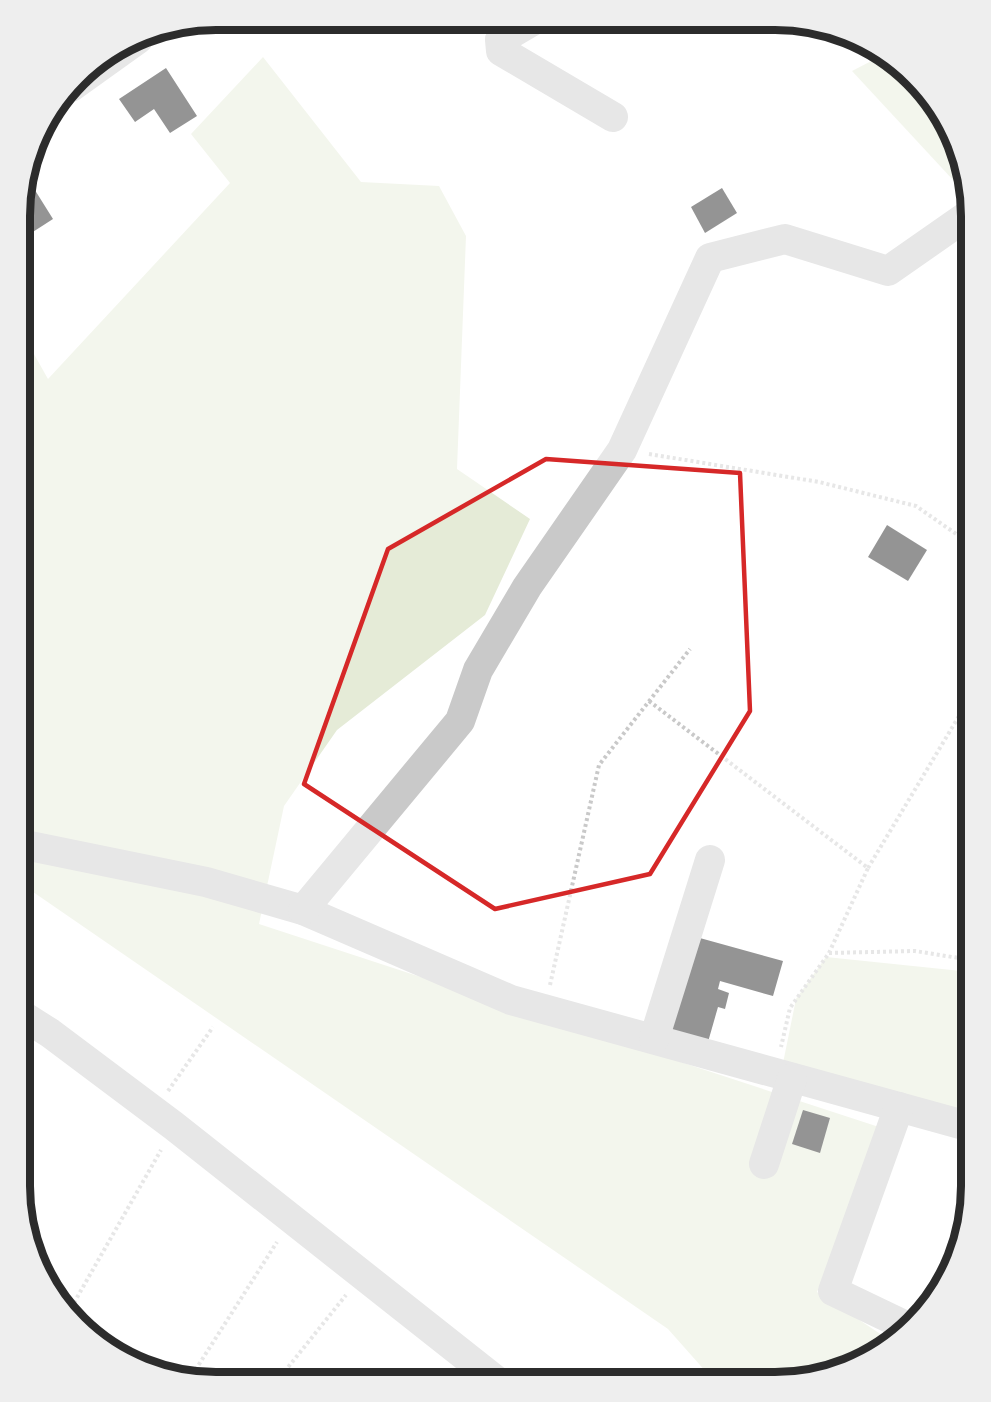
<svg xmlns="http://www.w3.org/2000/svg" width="991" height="1402" viewBox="0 0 991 1402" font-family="Figtree,sans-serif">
  <rect width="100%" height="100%" fill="#fff"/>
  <g fill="#e5ebd7">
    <polygon points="883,55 894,60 951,130 966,194 852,71"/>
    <polygon points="263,57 361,182 439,186 466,236 457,469 530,519 485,615 337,730 284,806 259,924 882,1128 817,1292 888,1339 861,1362 775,1382 715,1382 668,1329 20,883 21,331 48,379 230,183 191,134"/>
    <polygon points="826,957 971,972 971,1126 782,1068 796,999"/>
  </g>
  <g fill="#131313">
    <polygon points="166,68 197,116 170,133 154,109 135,122 119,99"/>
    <polygon points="33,187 53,219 25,237 21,231 21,195"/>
    <polygon points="722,188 737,213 705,233 691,207"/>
    <polygon points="887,525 927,550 908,581 868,557"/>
    <polygon points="689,935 783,961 773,996 720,981 718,989 729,993 725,1009 718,1007 708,1042 664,1030"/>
    <polygon points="803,1110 830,1118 820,1153 792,1144"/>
  </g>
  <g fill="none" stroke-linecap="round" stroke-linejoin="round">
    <g stroke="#c9c9c9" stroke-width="4" stroke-dasharray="3 3" stroke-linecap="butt">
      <polyline points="649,454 819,482 916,506 959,536"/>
      <polyline points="649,701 868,868 829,953 790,1008 781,1047"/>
      <polyline points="868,868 971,696"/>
      <polyline points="829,953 915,951 971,960"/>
      <polyline points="550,985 599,765 690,649"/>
      <polyline points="168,1091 213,1027"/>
      <polyline points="71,1308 161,1150"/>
      <polyline points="189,1380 277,1242"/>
      <polyline points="277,1381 346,1295"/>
    </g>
    <g stroke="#c9c9c9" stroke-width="30">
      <polyline points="534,20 500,40 501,51 613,117"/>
      <polyline points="71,87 138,39"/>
      <polyline points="20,844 206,882 303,910 511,1000 971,1127"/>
      <polyline points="303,910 460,721 478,670 527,587 622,450 710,258 785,239 888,271 971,213"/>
      <polyline points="20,1014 50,1033 174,1126 498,1382"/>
      <polyline points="654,1039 710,860"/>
      <polyline points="899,1107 833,1291 904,1325"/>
      <polyline points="764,1164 792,1078"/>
    </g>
  </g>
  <path d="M0 0H991V1402H0ZM546,459L740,473L750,711L650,874L495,909L304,784L388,549Z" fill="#fff" fill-opacity=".55" fill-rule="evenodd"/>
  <path fill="none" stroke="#d62828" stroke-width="4.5" stroke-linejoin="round" d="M546,459L740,473L750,711L650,874L495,909L304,784L388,549Z"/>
  <path d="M0 0H991V1402H0ZM216 30H775A186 186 0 0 1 961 216V1186A186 186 0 0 1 775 1372H216A186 186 0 0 1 30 1186V216A186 186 0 0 1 216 30Z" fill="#eee" fill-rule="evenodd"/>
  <path fill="none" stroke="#2c2c2c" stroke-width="8" d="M216 30H775A186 186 0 0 1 961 216V1186A186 186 0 0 1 775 1372H216A186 186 0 0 1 30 1186V216A186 186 0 0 1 216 30Z"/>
</svg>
